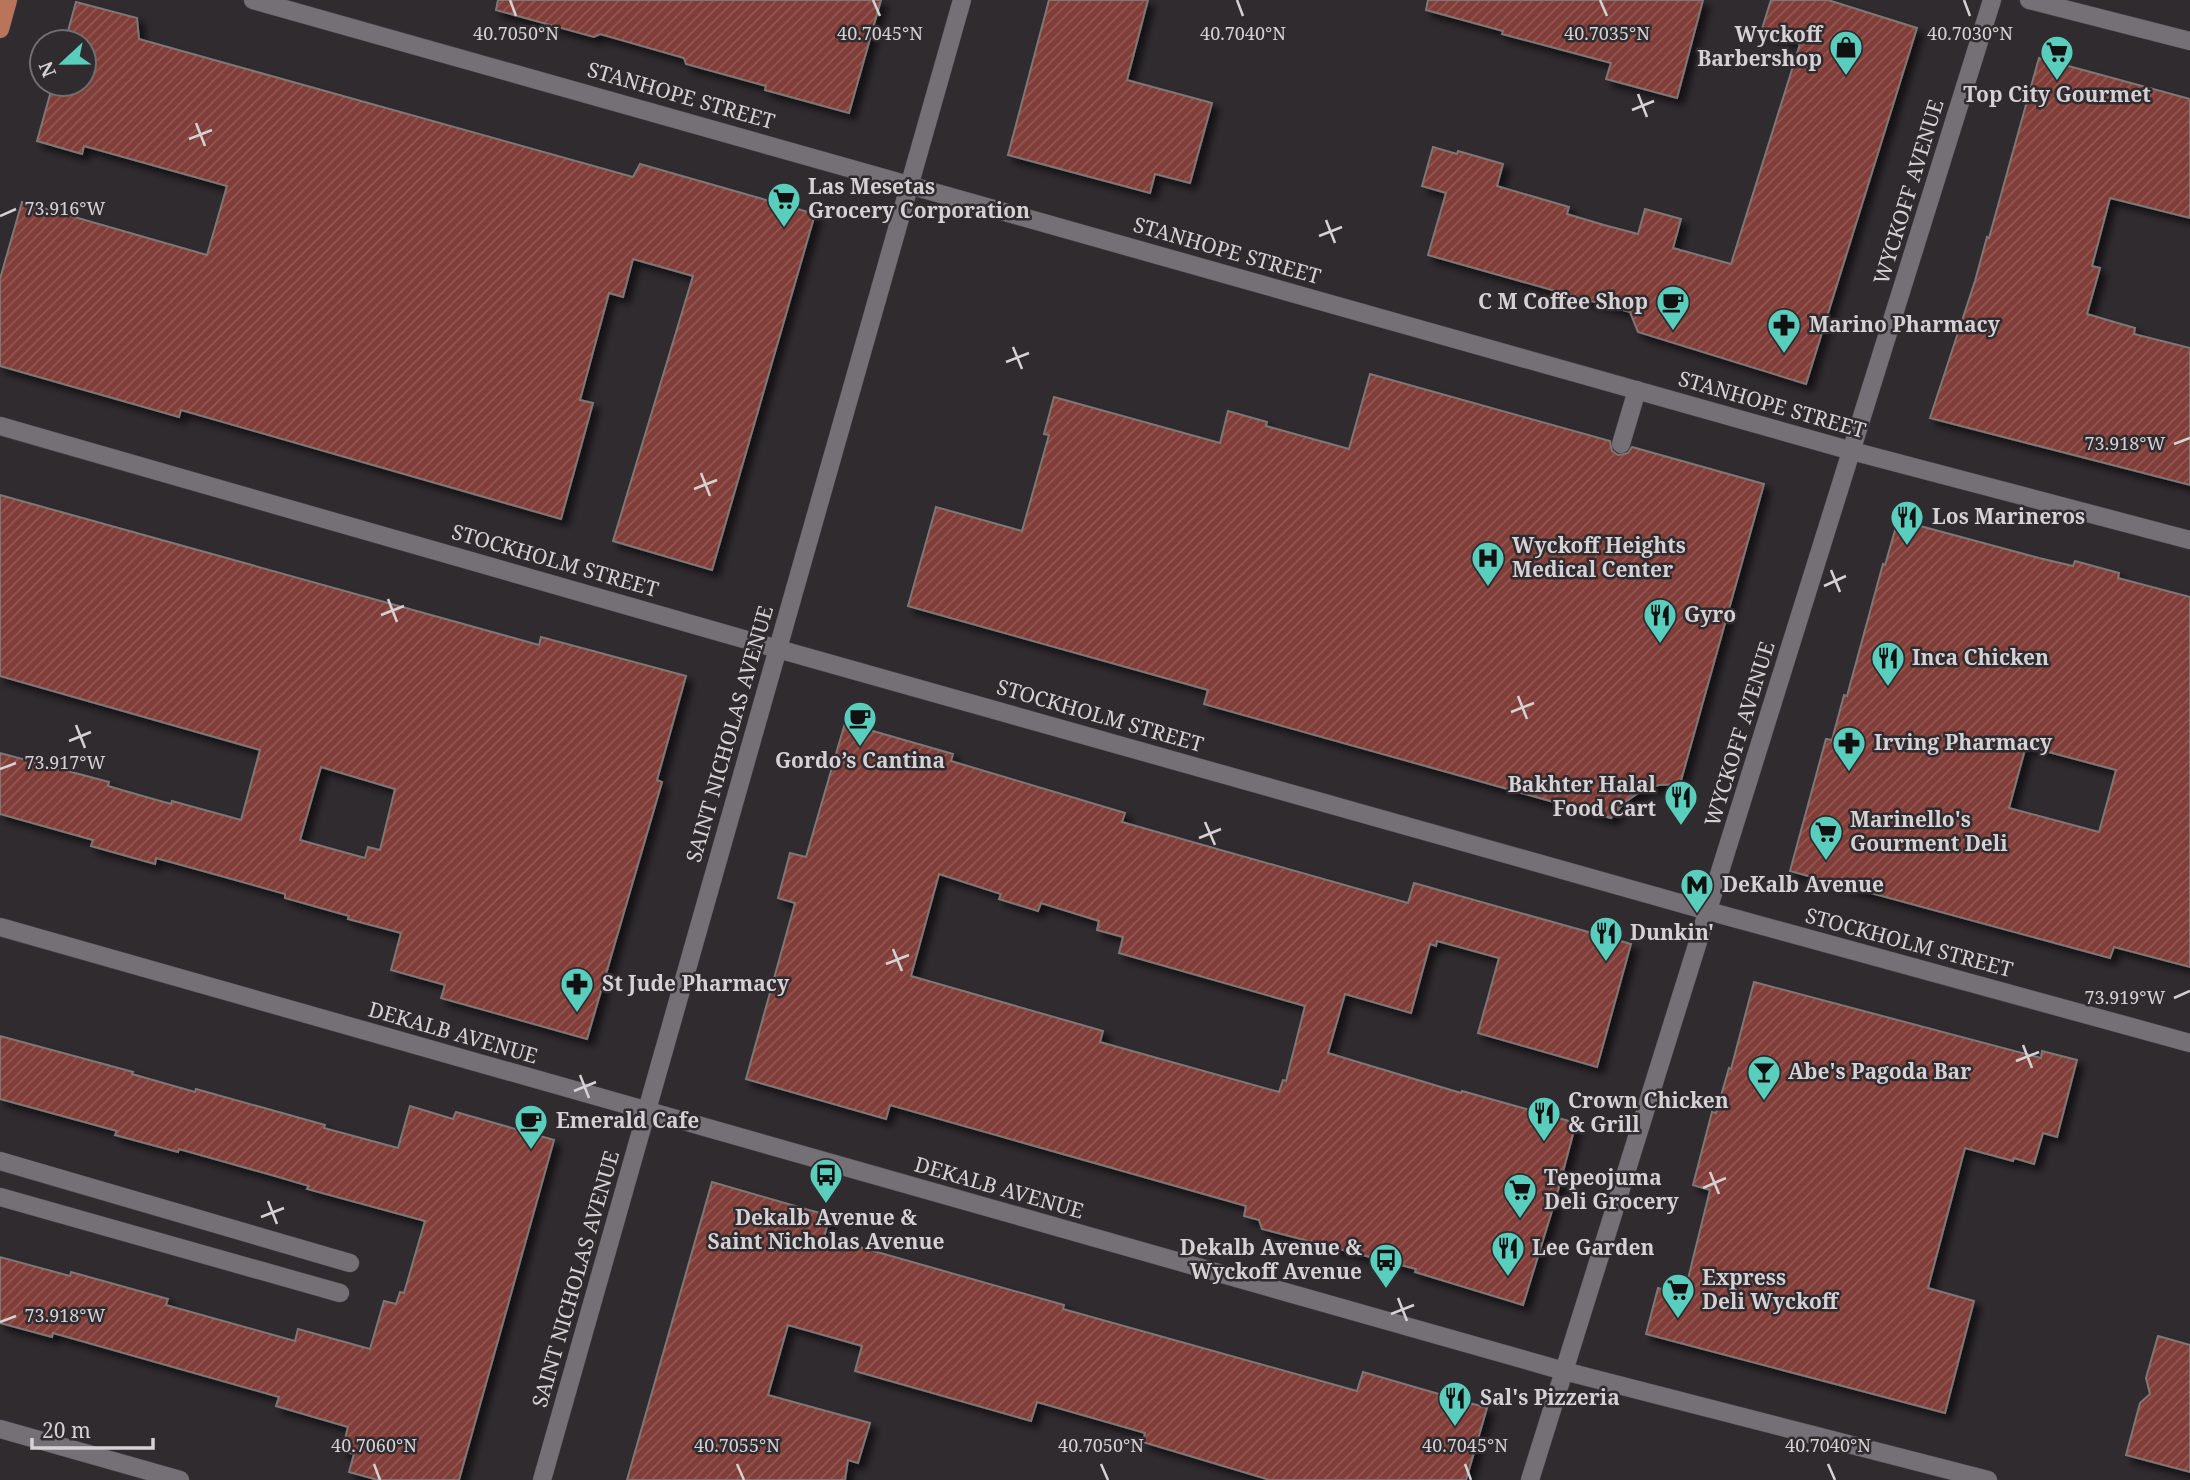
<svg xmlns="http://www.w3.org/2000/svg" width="2190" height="1480" viewBox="0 0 2190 1480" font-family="'Noto Serif',serif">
  <defs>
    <pattern id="building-hatch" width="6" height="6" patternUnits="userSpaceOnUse" patternTransform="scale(1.75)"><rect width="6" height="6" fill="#813d37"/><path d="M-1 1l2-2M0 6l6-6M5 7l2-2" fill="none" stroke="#925853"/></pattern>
    <filter id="shadow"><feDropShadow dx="6" dy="6" stdDeviation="3.5" flood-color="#0009"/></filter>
  </defs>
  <rect width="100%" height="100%" fill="#2f2b2f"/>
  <g fill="url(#building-hatch)" stroke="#7e7776" stroke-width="2" fill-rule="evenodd" filter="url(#shadow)">
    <polygon points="498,0 881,0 849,113 765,90 766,86 686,64 684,58 600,34 594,37 496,10"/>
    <polygon points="1049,0 1148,0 1127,80 1212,103 1190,183 1155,174 1150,193 1008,155"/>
    <polygon points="1428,0 1703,0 1677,98 1606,79 1611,63 1502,34 1503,31 1426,10"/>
    <polygon points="1771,0 1828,0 1917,28 1806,384 1638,332 1630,312 1428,255 1446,193 1422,186 1433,147 1457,154 1458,151 1503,164 1497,186 1569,207 1567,214 1604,225 1638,234 1645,209 1681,219 1673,248 1731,264 1800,44 1761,32"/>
    <polygon points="76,2 137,18 139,39 633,177 640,164 815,214 712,570 613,541 693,276 633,259 623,297 609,293 580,400 593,403 561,519 181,410 179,417 0,366 0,279 22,202 207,255 227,186 84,146 82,154 37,141 53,84 84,84 84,42 65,42"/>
    <polygon points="2039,58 2190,99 2190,218 2110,198 2092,266 2100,268 2087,314 2135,328 2134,334 2190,348 2190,485 1930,418 1975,281 1987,237 1989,238"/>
    <polygon points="1370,374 1610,441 1612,451 1618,455 1628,453 1632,447 1764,484 1680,784 1659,785 1641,791 1624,803 1611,818 1204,704 1208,690 908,606 936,507 1022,531 1049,435 1044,434 1054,397 1220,443 1228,411 1267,422 1266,426 1349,449"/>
    <path d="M0,495L539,645L541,637L686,676L657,780L662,782L587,1039L441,998L445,985L391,970L401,933L348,919L349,916L285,898V894L221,876L156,858L155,864L91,846L93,840L0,814V753L109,782L108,786L139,795L171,804L172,801L241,820L260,750L0,676ZM321,767L395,789L380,850L368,847L365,858L300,840Z"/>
    <path d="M1898,520L2039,558L2073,566L2075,561L2119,573L2118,578L2190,597V967L2114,947L2110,958L1790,871L1826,739L1832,740L1844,695L1847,696L1883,564L1885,565ZM2026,746L2116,770L2099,832L2009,808Z"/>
    <path d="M845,723L953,754L951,761L1125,813L1122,822L1408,903L1414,883L1631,944L1597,1067L1478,1033L1499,958L1437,941L1436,946L1430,944L1411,1013L1345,994L1328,1053L1461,1093L1462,1091L1576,1123L1556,1198L1523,1305L1415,1272L1416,1269L1262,1229L1259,1220L1244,1216L1246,1206L890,1105L886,1119L746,1079L795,903L778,898L790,853L806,857ZM939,874L1001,894L999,899L1038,911L1041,903L1099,921L1097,930L1123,937L1119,953L1305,1006L1286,1081L1283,1080L1279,1092L1100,1042L1103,1031L911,976Z"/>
    <polygon points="1754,982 2041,1058 2042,1051 2077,1060 2057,1137 2043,1133 2034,1164 2014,1158 2013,1161 1965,1148 1928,1288 1974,1301 1945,1413 1646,1334 1658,1288 1684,1295 1710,1190 1693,1185 1712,1112 1716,1113 1729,1068 1731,1069"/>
    <polygon points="0,1036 133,1072 132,1074 195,1092 196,1089 325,1125 324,1128 398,1148 410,1106 453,1119 456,1112 554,1140 459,1480 378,1480 349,1472 354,1454 342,1451 348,1427 276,1406 279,1397 53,1333 52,1337 0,1323 0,1257 70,1276 71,1272 168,1299 166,1305 295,1341 298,1329 370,1349 384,1301 396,1304 400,1292 404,1293 425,1221 307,1189 309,1186 275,1176 179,1149 178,1152 115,1135 117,1131 0,1099"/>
    <polygon points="712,1182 830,1216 824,1237 1064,1305 1063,1309 1357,1391 1363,1372 1487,1408 1466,1480 1270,1480 1143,1442 1145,1433 1037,1402 1031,1421 855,1371 862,1346 788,1325 768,1395 870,1423 858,1463 848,1460 845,1480 627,1480"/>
    <polygon points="2158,1336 2190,1345 2190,1472 2126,1455 2140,1403 2150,1394 2146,1378"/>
  </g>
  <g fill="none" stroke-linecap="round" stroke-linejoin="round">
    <defs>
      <g id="minor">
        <polyline points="253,0 1852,451 2190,540"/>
        <polyline points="2029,0 2190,41"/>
        <polyline points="0,426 778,649 1708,911 2190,1043"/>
        <polyline points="1621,444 1637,390"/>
        <polyline points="0,927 1564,1371 1988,1480"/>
        <polyline points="0,1161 350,1263"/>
        <polyline points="0,1197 340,1293"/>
        <polyline points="0,1429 180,1480"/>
        <polyline points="542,1480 962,0"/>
        <polyline points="1530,1480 1992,0"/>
      </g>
      <polyline id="major" points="0,29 8,0"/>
    </defs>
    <use href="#minor" stroke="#4c484c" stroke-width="19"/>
    <use href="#major" stroke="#4c484c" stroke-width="19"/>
    <use href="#minor" stroke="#757075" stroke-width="18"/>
    <use href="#major" stroke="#b9745b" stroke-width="18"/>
  </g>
  <path fill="none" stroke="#d5d2d5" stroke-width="2.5" d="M510,0L516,16M873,0L880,16M1237,0L1243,16M1600,0L1607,16M1964,0L1970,16M1638,94L1647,117M1632,110L1654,101M196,123L205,146M189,139L212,130M0,216L16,209M1326,220L1335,243M1319,236L1342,227M1013,347L1022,369M1006,362L1029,353M2174,444L2190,438M701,473L710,496M694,489L717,480M1831,570L1840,592M1824,586L1846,576M388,599L397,622M381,615L404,606M1518,696L1527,719M1511,712L1534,703M76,725L85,748M69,741L91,732M0,769L16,763M1205,822L1215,845M1199,838L1221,829M893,949L902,971M886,964L909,955M2174,998L2190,991M2023,1045L2032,1068M2016,1061L2039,1052M580,1075L589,1098M574,1091L596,1082M1710,1172L1719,1194M1703,1188L1726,1178M268,1201L277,1224M261,1217L284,1208M1398,1298L1407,1321M1391,1314L1414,1305M0,1322L16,1316M374,1464L380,1480M737,1464L744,1480M1101,1464L1108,1480M1465,1464L1471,1480M1828,1464L1835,1480"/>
  <defs>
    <symbol id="shop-pin" viewBox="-11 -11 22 30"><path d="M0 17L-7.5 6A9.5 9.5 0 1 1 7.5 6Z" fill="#5acebd" stroke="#2f2b2f"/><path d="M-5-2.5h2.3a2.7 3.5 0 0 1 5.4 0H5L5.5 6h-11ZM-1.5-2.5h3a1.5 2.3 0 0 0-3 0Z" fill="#111"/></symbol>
    <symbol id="supermarket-pin" viewBox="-11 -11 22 30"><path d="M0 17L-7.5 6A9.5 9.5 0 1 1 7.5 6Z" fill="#5acebd" stroke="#2f2b2f"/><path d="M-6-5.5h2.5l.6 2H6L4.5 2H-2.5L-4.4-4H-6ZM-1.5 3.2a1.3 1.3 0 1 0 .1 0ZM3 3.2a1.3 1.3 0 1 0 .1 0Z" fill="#111"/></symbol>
    <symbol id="cafe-pin" viewBox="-11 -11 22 30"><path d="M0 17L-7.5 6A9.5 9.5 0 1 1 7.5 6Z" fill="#5acebd" stroke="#2f2b2f"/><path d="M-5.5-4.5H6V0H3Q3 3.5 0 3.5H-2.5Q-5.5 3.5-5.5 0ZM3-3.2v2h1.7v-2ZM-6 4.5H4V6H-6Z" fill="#111"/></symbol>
    <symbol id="pharmacy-pin" viewBox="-11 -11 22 30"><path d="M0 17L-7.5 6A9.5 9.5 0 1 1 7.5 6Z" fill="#5acebd" stroke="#2f2b2f"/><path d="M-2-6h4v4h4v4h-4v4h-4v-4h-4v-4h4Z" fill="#111"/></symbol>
    <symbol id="restaurant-pin" viewBox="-11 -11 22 30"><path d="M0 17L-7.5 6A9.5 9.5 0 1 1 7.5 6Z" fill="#5acebd" stroke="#2f2b2f"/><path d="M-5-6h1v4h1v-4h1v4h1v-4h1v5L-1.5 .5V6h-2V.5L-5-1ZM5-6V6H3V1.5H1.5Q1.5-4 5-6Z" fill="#111"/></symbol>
    <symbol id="hospital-pin" viewBox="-11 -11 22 30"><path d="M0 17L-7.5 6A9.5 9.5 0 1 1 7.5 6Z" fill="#5acebd" stroke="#2f2b2f"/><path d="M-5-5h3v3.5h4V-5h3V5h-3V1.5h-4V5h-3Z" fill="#111"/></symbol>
    <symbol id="metro-pin" viewBox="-11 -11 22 30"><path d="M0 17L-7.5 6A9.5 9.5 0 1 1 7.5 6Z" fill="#5acebd" stroke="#2f2b2f"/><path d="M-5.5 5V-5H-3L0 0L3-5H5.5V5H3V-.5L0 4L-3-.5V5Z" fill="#111"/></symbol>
    <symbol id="bar-pin" viewBox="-11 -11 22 30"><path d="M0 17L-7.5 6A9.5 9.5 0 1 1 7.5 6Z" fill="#5acebd" stroke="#2f2b2f"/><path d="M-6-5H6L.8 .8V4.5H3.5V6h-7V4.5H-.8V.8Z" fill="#111"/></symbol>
    <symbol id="bus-pin" viewBox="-11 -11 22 30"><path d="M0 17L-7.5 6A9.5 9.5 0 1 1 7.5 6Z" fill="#5acebd" stroke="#2f2b2f"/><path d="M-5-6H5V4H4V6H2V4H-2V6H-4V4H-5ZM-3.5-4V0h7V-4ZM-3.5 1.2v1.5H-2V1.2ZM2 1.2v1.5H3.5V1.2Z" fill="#111"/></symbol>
  </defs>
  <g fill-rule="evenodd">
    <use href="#shop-pin" x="1827" y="28" width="38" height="52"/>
    <use href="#supermarket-pin" x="2038" y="33" width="38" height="52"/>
    <use href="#supermarket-pin" x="765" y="180" width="38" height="52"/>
    <use href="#cafe-pin" x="1654" y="283" width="38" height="52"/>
    <use href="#pharmacy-pin" x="1765" y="306" width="38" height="52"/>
    <use href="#restaurant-pin" x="1888" y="498" width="38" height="52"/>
    <use href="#hospital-pin" x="1469" y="539" width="38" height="52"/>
    <use href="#restaurant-pin" x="1641" y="596" width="38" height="52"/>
    <use href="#restaurant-pin" x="1869" y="639" width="38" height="52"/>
    <use href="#cafe-pin" x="841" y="699" width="38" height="52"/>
    <use href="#pharmacy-pin" x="1830" y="724" width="38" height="52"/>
    <use href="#restaurant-pin" x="1662" y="778" width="38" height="52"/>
    <use href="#supermarket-pin" x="1807" y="813" width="38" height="52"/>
    <use href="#metro-pin" x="1678" y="866" width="38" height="52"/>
    <use href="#restaurant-pin" x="1587" y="914" width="38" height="52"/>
    <use href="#pharmacy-pin" x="558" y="965" width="38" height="52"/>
    <use href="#bar-pin" x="1745" y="1053" width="38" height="52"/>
    <use href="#restaurant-pin" x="1525" y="1094" width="38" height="52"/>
    <use href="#cafe-pin" x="512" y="1102" width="38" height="52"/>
    <use href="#bus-pin" x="807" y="1156" width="38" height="52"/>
    <use href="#supermarket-pin" x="1501" y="1171" width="38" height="52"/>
    <use href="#restaurant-pin" x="1489" y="1229" width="38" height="52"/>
    <use href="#bus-pin" x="1367" y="1241" width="38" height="52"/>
    <use href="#supermarket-pin" x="1659" y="1271" width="38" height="52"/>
    <use href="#restaurant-pin" x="1436" y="1379" width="38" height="52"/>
  </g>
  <g text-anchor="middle" stroke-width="5" stroke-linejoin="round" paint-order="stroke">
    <g font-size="21" font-weight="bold" fill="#d5d2d5" stroke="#2f2b2f" text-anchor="start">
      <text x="1822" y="42" text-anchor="end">Wyckoff<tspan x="1822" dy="24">Barbershop</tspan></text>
      <text x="2057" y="102" text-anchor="middle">Top City Gourmet</text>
      <text x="808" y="194">Las Mesetas<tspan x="808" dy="24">Grocery Corporation</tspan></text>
      <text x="1648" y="309" text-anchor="end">C M Coffee Shop</text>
      <text x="1809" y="332">Marino Pharmacy</text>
      <text x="1932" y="524">Los Marineros</text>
      <text x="1512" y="553">Wyckoff Heights<tspan x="1512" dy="24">Medical Center</tspan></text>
      <text x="1684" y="622">Gyro</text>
      <text x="1912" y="665">Inca Chicken</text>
      <text x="1874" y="750">Irving Pharmacy</text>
      <text x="860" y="768" text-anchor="middle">Gordo’s Cantina</text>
      <text x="1656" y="792" text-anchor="end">Bakhter Halal<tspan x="1656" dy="24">Food Cart</tspan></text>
      <text x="1850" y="827">Marinello's<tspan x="1850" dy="24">Gourment Deli</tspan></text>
      <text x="1722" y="892">DeKalb Avenue</text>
      <text x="1630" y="940">Dunkin'</text>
      <text x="602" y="991">St Jude Pharmacy</text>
      <text x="1788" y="1079">Abe's Pagoda Bar</text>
      <text x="1568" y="1108">Crown Chicken<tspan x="1568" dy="24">&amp; Grill</tspan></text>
      <text x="556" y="1128">Emerald Cafe</text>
      <text x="1544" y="1185">Tepeojuma<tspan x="1544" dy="24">Deli Grocery</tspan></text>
      <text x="826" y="1225" text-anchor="middle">Dekalb Avenue &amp;<tspan x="826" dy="24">Saint Nicholas Avenue</tspan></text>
      <text x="1362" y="1255" text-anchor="end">Dekalb Avenue &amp;<tspan x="1362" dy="24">Wyckoff Avenue</tspan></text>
      <text x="1532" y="1255">Lee Garden</text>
      <text x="1702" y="1285">Express<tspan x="1702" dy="24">Deli Wyckoff</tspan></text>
      <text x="1480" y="1405">Sal's Pizzeria</text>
    </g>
    <g font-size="21" fill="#d5d2d5" stroke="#2f2b2f">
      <text transform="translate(681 96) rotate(16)" y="7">STANHOPE STREET</text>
      <text transform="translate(1909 192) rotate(-73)" y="7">WYCKOFF AVENUE</text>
      <text transform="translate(1227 251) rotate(16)" y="7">STANHOPE STREET</text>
      <text transform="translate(1772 405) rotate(16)" y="7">STANHOPE STREET</text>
      <text transform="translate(555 561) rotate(16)" y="7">STOCKHOLM STREET</text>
      <text transform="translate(1100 716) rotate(16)" y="7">STOCKHOLM STREET</text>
      <text transform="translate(730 734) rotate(-74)" y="7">SAINT NICHOLAS AVENUE</text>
      <text transform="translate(1740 734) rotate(-73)" y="7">WYCKOFF AVENUE</text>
      <text transform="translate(1909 943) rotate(15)" y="7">STOCKHOLM STREET</text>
      <text transform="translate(453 1033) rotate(16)" y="7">DEKALB AVENUE</text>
      <text transform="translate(999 1188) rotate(16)" y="7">DEKALB AVENUE</text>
      <text transform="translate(576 1279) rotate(-74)" y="7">SAINT NICHOLAS AVENUE</text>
    </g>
  </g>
  <g font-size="18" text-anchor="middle" fill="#d5d2d5" stroke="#2f2b2f" stroke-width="5" stroke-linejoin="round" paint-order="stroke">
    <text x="516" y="40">40.7050°N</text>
    <text x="880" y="40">40.7045°N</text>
    <text x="1243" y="40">40.7040°N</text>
    <text x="1607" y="40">40.7035°N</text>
    <text x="1970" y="40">40.7030°N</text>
    <text x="65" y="215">73.916°W</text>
    <text x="2125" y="450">73.918°W</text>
    <text x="65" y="769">73.917°W</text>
    <text x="2125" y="1004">73.919°W</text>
    <text x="65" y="1322">73.918°W</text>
    <text x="374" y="1452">40.7060°N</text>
    <text x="737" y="1452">40.7055°N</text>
    <text x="1101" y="1452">40.7050°N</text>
    <text x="1465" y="1452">40.7045°N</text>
    <text x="1828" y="1452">40.7040°N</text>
  </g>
  <g transform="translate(63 63) rotate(248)"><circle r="33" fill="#2f2b2f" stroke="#716e71" stroke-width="2"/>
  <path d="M0-5L12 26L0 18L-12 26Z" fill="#5acebd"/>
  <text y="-10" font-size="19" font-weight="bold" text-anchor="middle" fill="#d5d2d5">N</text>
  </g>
  <path d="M32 1438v10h121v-10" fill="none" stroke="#d5d2d5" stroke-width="3.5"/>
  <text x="42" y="1438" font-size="21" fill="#d5d2d5" stroke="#2f2b2f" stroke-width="5" paint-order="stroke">20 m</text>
</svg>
